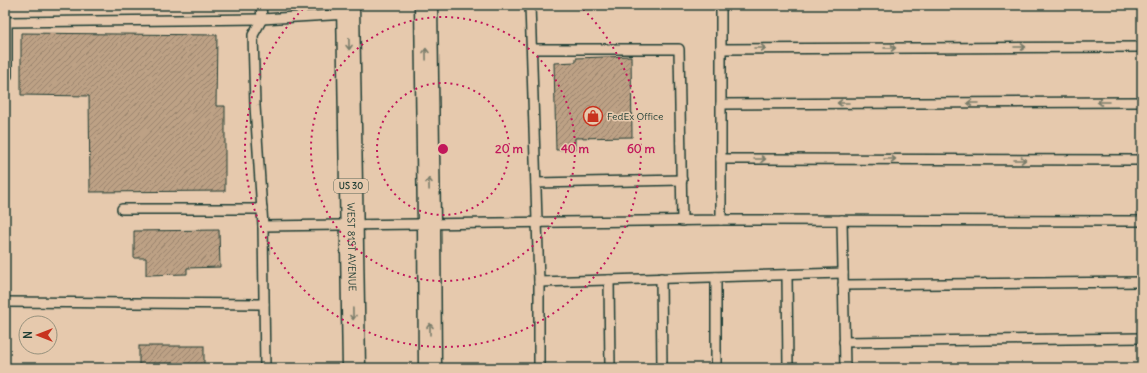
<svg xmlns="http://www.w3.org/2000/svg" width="1147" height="373" viewBox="0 0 1147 373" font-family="Delius,sans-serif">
  <defs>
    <pattern id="building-hatch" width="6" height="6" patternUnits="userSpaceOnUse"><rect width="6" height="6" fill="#bda185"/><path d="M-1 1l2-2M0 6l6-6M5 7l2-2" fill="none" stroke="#99846e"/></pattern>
  </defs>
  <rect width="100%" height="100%" fill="#e6c9ad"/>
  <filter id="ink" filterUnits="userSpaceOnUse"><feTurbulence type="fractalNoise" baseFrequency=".025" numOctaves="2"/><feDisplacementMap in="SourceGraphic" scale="8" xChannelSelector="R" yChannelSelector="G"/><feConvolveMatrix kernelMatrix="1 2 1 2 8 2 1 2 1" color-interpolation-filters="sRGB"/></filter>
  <g filter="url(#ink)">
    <g fill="url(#building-hatch)" stroke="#1f3d34">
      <polygon points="21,33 217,35 216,106 225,106 225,191 90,192 89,96 21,95"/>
      <polygon points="631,56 632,137 575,138 575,149 556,150 554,63 576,62 576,58"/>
      <polygon points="219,230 220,267 187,268 187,274 146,275 146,258 134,258 134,231"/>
      <rect x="139" y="346" width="65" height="22"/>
    </g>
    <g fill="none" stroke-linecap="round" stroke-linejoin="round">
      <defs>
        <g id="lane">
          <polyline points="261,5 262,19 348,14"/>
          <polyline points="530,5 539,282 539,368"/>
          <polyline points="262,19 253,35 255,106 263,226 265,368"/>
          <polyline points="532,49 679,49 682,221"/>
          <polyline points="721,49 1142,47"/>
          <polyline points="7,76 7,22 262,19"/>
          <polyline points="721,104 1142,102"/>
          <polyline points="721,159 1142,160"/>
          <polyline points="536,183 682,180"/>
          <polyline points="122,209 262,209"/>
          <polyline points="721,220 1142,221"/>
          <polyline points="842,220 845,368"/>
          <polyline points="263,226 721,220 721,5"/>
          <polyline points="787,275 788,368"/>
          <polyline points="661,278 662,368"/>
          <polyline points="609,280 610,368"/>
          <polyline points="539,282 843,273"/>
          <polyline points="843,285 1142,282"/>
          <polyline points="5,302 264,304"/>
          <polyline points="844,342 1142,338"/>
          <polyline points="716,368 716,277"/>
        </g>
        <g id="primary">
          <path id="s1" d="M348,5L354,368"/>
          <polyline points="426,5 429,223 430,368"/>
        </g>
      </defs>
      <use href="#lane" stroke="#1f3d34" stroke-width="12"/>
      <use href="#primary" stroke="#1f3d34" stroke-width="25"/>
      <use href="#lane" stroke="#e6c9ad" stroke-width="9"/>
      <use href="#primary" stroke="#e6c9ad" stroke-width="22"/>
    </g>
    <defs><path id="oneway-shaft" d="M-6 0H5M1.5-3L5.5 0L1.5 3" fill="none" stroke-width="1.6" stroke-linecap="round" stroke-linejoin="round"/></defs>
    <g stroke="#797c6a">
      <use href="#oneway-shaft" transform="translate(349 44) rotate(89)"/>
      <use href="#oneway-shaft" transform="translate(1020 47)"/>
      <use href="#oneway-shaft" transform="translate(760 48)"/>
      <use href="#oneway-shaft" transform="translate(890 48)"/>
      <use href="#oneway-shaft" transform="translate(426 54) rotate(-91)"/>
      <use href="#oneway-shaft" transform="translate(1103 102) rotate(180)"/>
      <use href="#oneway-shaft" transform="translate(843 103) rotate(180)"/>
      <use href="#oneway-shaft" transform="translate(973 103) rotate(180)"/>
      <use href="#oneway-shaft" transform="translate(760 159)"/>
      <use href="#oneway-shaft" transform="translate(890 159)"/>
      <use href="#oneway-shaft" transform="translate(1020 160)"/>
      <use href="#oneway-shaft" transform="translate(429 184) rotate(-91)"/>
      <use href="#oneway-shaft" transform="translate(353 314) rotate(89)"/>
      <use href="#oneway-shaft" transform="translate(430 329) rotate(-90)"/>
    </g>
  </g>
  <g fill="none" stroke="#c2185b" stroke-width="2" stroke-dasharray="2 4">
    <circle cx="443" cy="149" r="66"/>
    <circle cx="443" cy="149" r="132"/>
    <path d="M579 5A198 198 0 1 1 307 5"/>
  </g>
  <defs>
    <symbol id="shop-ring" viewBox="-11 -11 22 22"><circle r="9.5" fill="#e6c9ad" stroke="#c8321e" stroke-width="1.5"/><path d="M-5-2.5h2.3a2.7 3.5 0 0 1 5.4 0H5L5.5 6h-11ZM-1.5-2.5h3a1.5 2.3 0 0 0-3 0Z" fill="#c8321e"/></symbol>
  </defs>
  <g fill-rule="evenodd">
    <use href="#shop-ring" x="582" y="105" width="22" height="22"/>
  </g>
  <g text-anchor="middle" stroke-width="3" stroke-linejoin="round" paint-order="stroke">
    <rect fill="#e6c9ad" stroke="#5b6758" stroke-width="1" x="334" y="179" width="34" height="14" rx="3"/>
    <g font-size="9" font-weight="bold" fill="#1f3d34">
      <text x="351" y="189">US 30</text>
    </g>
    <g font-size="10" fill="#1f3d34" stroke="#e6c9ad" text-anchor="start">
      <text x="607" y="120">FedEx Office</text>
    </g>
    <g font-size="10" fill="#1f3d34" stroke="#e6c9ad">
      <text dy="4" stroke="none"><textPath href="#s1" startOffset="242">WEST 81ST AVENUE</textPath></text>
    </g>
  </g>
  <circle cx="443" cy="149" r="6" fill="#c2185b" stroke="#e6c9ad" stroke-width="2"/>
  <g font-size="12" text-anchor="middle" font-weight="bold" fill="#c2185b" stroke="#e6c9ad" stroke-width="3" stroke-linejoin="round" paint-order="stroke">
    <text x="509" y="153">20 m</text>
    <text x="575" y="153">40 m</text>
    <text x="641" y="153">60 m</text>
  </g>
  <rect width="1147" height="373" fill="none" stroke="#e6c9ad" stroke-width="20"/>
  <rect x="10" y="10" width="1127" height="353" fill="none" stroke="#1f3d34" stroke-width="1.5" filter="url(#ink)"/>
  <g transform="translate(38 335) rotate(270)"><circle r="19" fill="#e6c9ad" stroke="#96917d"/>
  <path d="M0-3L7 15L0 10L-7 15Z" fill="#c8321e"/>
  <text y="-6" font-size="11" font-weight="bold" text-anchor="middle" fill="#1f3d34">N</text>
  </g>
</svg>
